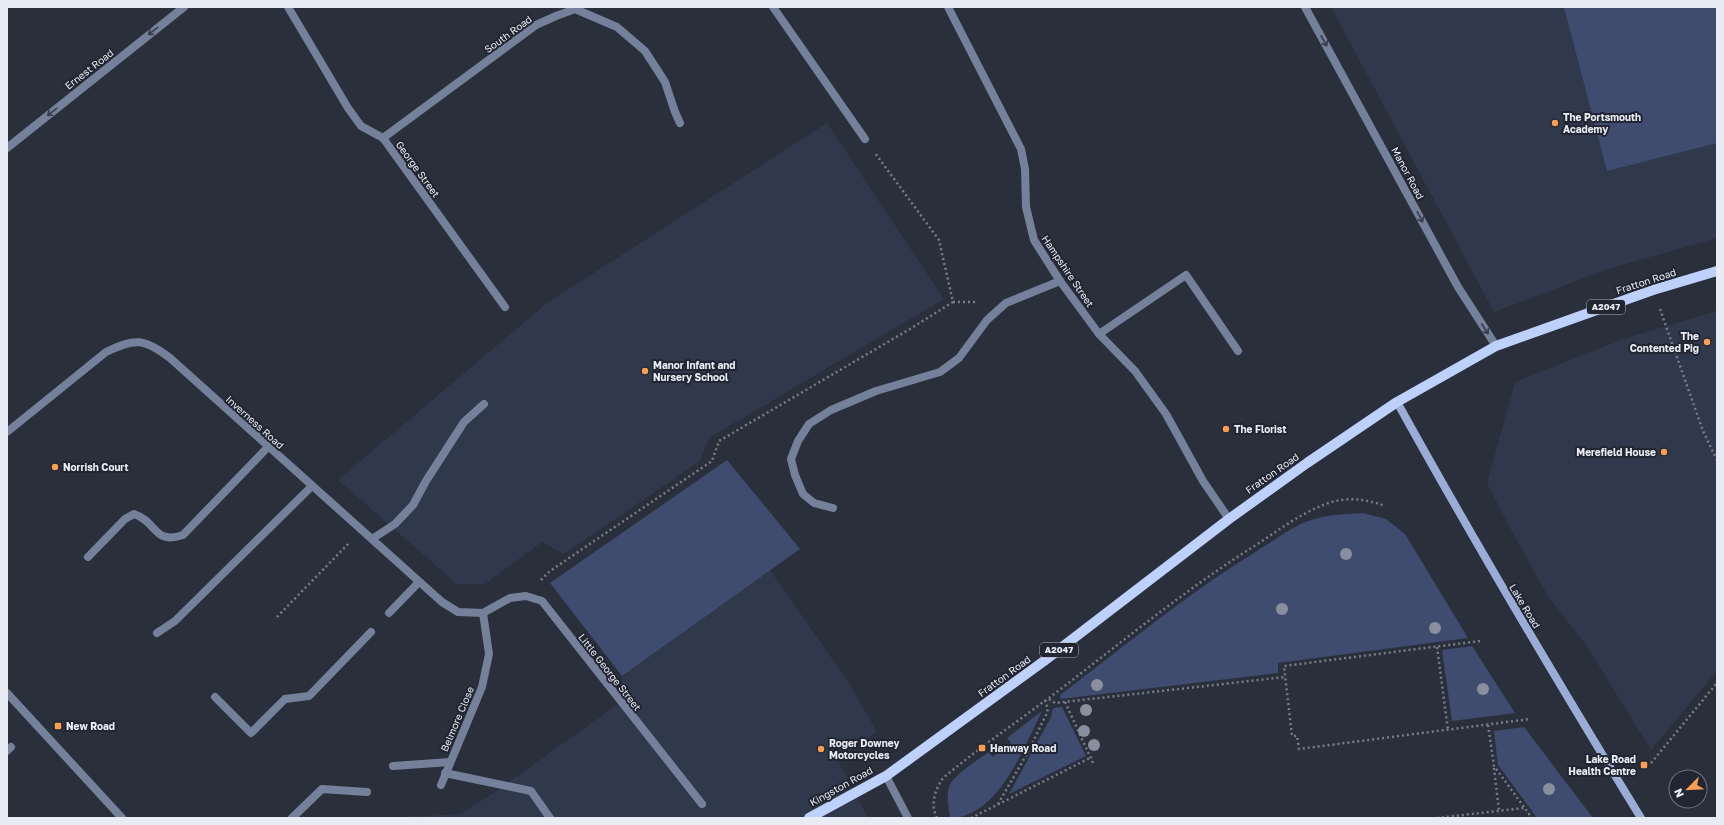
<svg xmlns="http://www.w3.org/2000/svg" width="1724" height="825" viewBox="0 0 1724 825" font-family="'Golos Text',sans-serif">
  <rect width="100%" height="100%" fill="#2a2f3c"/>
  <g fill="#30384b">
    <polygon points="1331,7 1717,7 1717,238 1608,269 1494,312"/>
    <polygon points="827,123 944,299 709,438 700,461 564,554 542,542 485,584 457,584 338,480 547,303"/>
    <polygon points="1717,311 1717,671 1651,750 1588,648 1548,596 1510,528 1487,483 1515,382 1626,338"/>
    <polygon points="770,570 847,680 877,732 837,759 868,818 406,818 407,817 461,814 495,792 621,702 622,676"/>
  </g>
  <g fill="#3f4c6f">
    <polygon points="1564,7 1717,7 1717,143 1607,171"/>
    <polygon points="727,460 800,549 622,676 550,583"/>
    <path d="M1363,513L1386,519L1405,534L1468,638L1278,663V673L1060,699V695C1124,647 1185,595 1254,553C1269,544 1284,532 1301,524C1320,515 1342,514 1363,513Z"/>
    <polygon points="1472,646 1515,713 1452,721 1442,650"/>
    <polygon points="1062,707 1086,756 1009,794 1051,717 1053,708"/>
    <path d="M1042,711C1024,747 998,818 950,818C949,809 946,796 949,787C953,775 979,759 989,752L993,757L1011,743L1007,738Z"/>
    <polygon points="1524,727 1593,818 1537,818 1498,765 1494,731"/>
  </g>
  <g fill="none" stroke-linecap="round" stroke-linejoin="round">
    <g stroke="#797d88" stroke-width="2.5" stroke-dasharray="2 3" stroke-linecap="butt">
      <polyline points="953,302 977,302"/>
      <polyline points="1660,309 1703,431 1717,460"/>
      <polyline points="541,580 550,571 712,461 719,441 910,329 953,302 939,240 875,153"/>
      <polyline points="277,617 348,544"/>
      <polyline points="1480,641 1284,666 1292,736 1297,736 1299,749 1530,719"/>
      <polyline points="1437,647 1448,730"/>
      <polyline points="1049,699 1055,703 1285,677"/>
      <polyline points="1065,702 1093,763"/>
      <polyline points="1488,725 1494,766 1532,818"/>
      <polyline points="1651,763 1717,683"/>
      <polyline points="1494,768 1499,811"/>
      <polyline points="998,804 1028,752 1046,715 1048,709 1045,701"/>
      <path d="M937,818C930,804 935,790 943,778C987,741 1035,710 1080,674C1138,629 1194,584 1256,545C1279,530 1301,513 1326,504C1347,496 1366,499 1385,506"/>
      <polyline points="971,818 1092,757"/>
      <polyline points="1437,818 1524,808"/>
    </g>
    <g stroke="#75809a" stroke-width="8">
      <polyline points="773,7 865,139"/>
      <polyline points="1099,334 1186,275 1238,351"/>
      <polyline points="833,508 814,503 803,494 795,475 791,459 798,441 809,424 831,410 876,391 940,372 959,358 987,320 1006,303 1060,281"/>
      <polyline points="372,539 395,524 413,505 426,481 464,422 484,404"/>
      <path d="M88,557L125,519L134,514C158,522 153,545 183,535L268,447"/>
      <polyline points="389,613 419,582"/>
      <polyline points="157,633 175,621 312,486"/>
      <polyline points="215,697 251,733 285,699 309,696 371,632"/>
      <polyline points="393,766 450,762"/>
      <polyline points="445,773 531,791 550,818"/>
      <polyline points="292,818 322,789 367,792"/>
    </g>
    <g stroke="#75809a" stroke-width="8">
      <polyline points="288,7 348,108 361,126 383,138 505,307"/>
      <polyline points="948,7 1021,149 1025,169 1026,207 1034,240 1060,281 1099,334 1135,371 1166,414 1203,481 1229,519"/>
      <polyline points="1305,7 1458,287 1496,346"/>
      <polyline points="383,138 536,25 556,16 575,9 617,27 645,51 665,82 675,112 680,123"/>
      <polyline points="7,148 184,7"/>
      <path d="M7,432L106,352C135,338 144,338 170,358L442,602L458,612L483,613"/>
      <polyline points="483,613 510,598 526,596 542,601 702,804"/>
      <polyline points="7,693 122,818"/>
      <polyline points="7,751 11,747"/>
      <polyline points="886,776 908,818"/>
      <polyline points="441,785 482,687 489,654 483,613"/>
    </g>
    <path stroke="#9badd7" stroke-width="8" d="M1397,402C1475,543 1557,681 1641,818"/>
    <polyline stroke="#bed0fc" stroke-width="10" points="809,818 886,776 1044,661 1229,519 1307,463 1397,402 1496,346 1653,290 1717,271"/>
  </g>
  <g fill="#898f9e">
    <circle cx="1346" cy="554" r="6"/>
    <circle cx="1282" cy="609" r="6"/>
    <circle cx="1435" cy="628" r="6"/>
    <circle cx="1097" cy="685" r="6"/>
    <circle cx="1483" cy="689" r="6"/>
    <circle cx="1086" cy="710" r="6"/>
    <circle cx="1084" cy="731" r="6"/>
    <circle cx="1094" cy="745" r="6"/>
    <circle cx="1549" cy="789" r="6"/>
  </g>
  <defs><path id="oneway-shaft" d="M-6 0H5M1.5-3L5.5 0L1.5 3" fill="none" stroke-width="1.6" stroke-linecap="round" stroke-linejoin="round"/></defs>
  <g stroke="#363c4c">
    <use href="#oneway-shaft" transform="translate(153 31) rotate(142)"/>
    <use href="#oneway-shaft" transform="translate(1324 41) rotate(61)"/>
    <use href="#oneway-shaft" transform="translate(52 112) rotate(142)"/>
    <use href="#oneway-shaft" transform="translate(1420 217) rotate(62)"/>
    <use href="#oneway-shaft" transform="translate(1485 329) rotate(57)"/>
  </g>
  <g fill="#fb9e51" stroke="#212632" stroke-width="1.5">
    <circle cx="1555" cy="123" r="4"/>
    <circle cx="1707" cy="342" r="4"/>
    <circle cx="645" cy="371" r="4"/>
    <circle cx="1226" cy="429" r="4"/>
    <circle cx="1664" cy="452" r="4"/>
    <circle cx="55" cy="467" r="4"/>
    <rect x="54" y="722" width="8" height="8" rx="2"/>
    <rect x="978" y="744" width="8" height="8" rx="2"/>
    <circle cx="821" cy="749" r="4"/>
    <rect x="1640" y="761" width="8" height="8" rx="2"/>
  </g>
  <g text-anchor="middle" stroke-width="4" stroke-linejoin="round" paint-order="stroke">
    <g fill="#212632" stroke="#acb1ba" stroke-width="1">
      <rect x="1587" y="300" width="38" height="14" rx="3"/>
      <rect x="1040" y="643" width="38" height="14" rx="3"/>
    </g>
    <g font-size="9" font-weight="bold" fill="#e8ecf4">
      <text x="1606" y="310">A2047</text>
      <text x="1059" y="653">A2047</text>
    </g>
    <g font-size="10" fill="#e8ecf4" stroke="#212632">
      <text transform="translate(508 34) rotate(-36)" y="4">South Road</text>
      <text transform="translate(89 69) rotate(-38)" y="4">Ernest Road</text>
      <text transform="translate(418 169) rotate(54)" y="4">George Street</text>
      <text transform="translate(1408 173) rotate(62)" y="4">Manor Road</text>
      <text transform="translate(1068 271) rotate(56)" y="4">Hampshire Street</text>
      <text transform="translate(1646 281) rotate(-18)" y="4">Fratton Road</text>
      <text transform="translate(255 422) rotate(42)" y="4">Inverness Road</text>
      <text transform="translate(1272 473) rotate(-35)" y="4">Fratton Road</text>
      <text transform="translate(1525 606) rotate(59)" y="4">Lake Road</text>
      <text transform="translate(610 672) rotate(52)" y="4">Little George Street</text>
      <text transform="translate(1004 676) rotate(-36)" y="4">Fratton Road</text>
      <text transform="translate(457 719) rotate(-67)" y="4">Belmore Close</text>
      <text transform="translate(841 786) rotate(-29)" y="4">Kingston Road</text>
    </g>
    <g font-size="10" font-weight="bold" fill="#e8ecf4" stroke="#212632" text-anchor="start">
      <text x="1563" y="121">The Portsmouth<tspan x="1563" dy="12">Academy</tspan></text>
      <text x="1699" y="340" text-anchor="end">The<tspan x="1699" dy="12">Contented Pig</tspan></text>
      <text x="653" y="369">Manor Infant and<tspan x="653" dy="12">Nursery School</tspan></text>
      <text x="1234" y="433">The Florist</text>
      <text x="1656" y="456" text-anchor="end">Merefield House</text>
      <text x="63" y="471">Norrish Court</text>
      <text x="66" y="730">New Road</text>
      <text x="829" y="747">Roger Downey<tspan x="829" dy="12">Motorcycles</tspan></text>
      <text x="990" y="752">Hanway Road</text>
      <text x="1636" y="763" text-anchor="end">Lake Road<tspan x="1636" dy="12">Health Centre</tspan></text>
    </g>
  </g>
  <rect width="1724" height="825" fill="none" stroke="#e8ecf4" stroke-width="16"/>
  <g transform="translate(1688 789) rotate(246)"><circle r="19" fill="#212632" stroke="#717580"/>
  <path d="M0-3L7 15L0 10L-7 15Z" fill="#fb9e51"/>
  <text y="-6" font-size="11" font-weight="bold" text-anchor="middle" fill="#e8ecf4">N</text>
  </g>
</svg>
